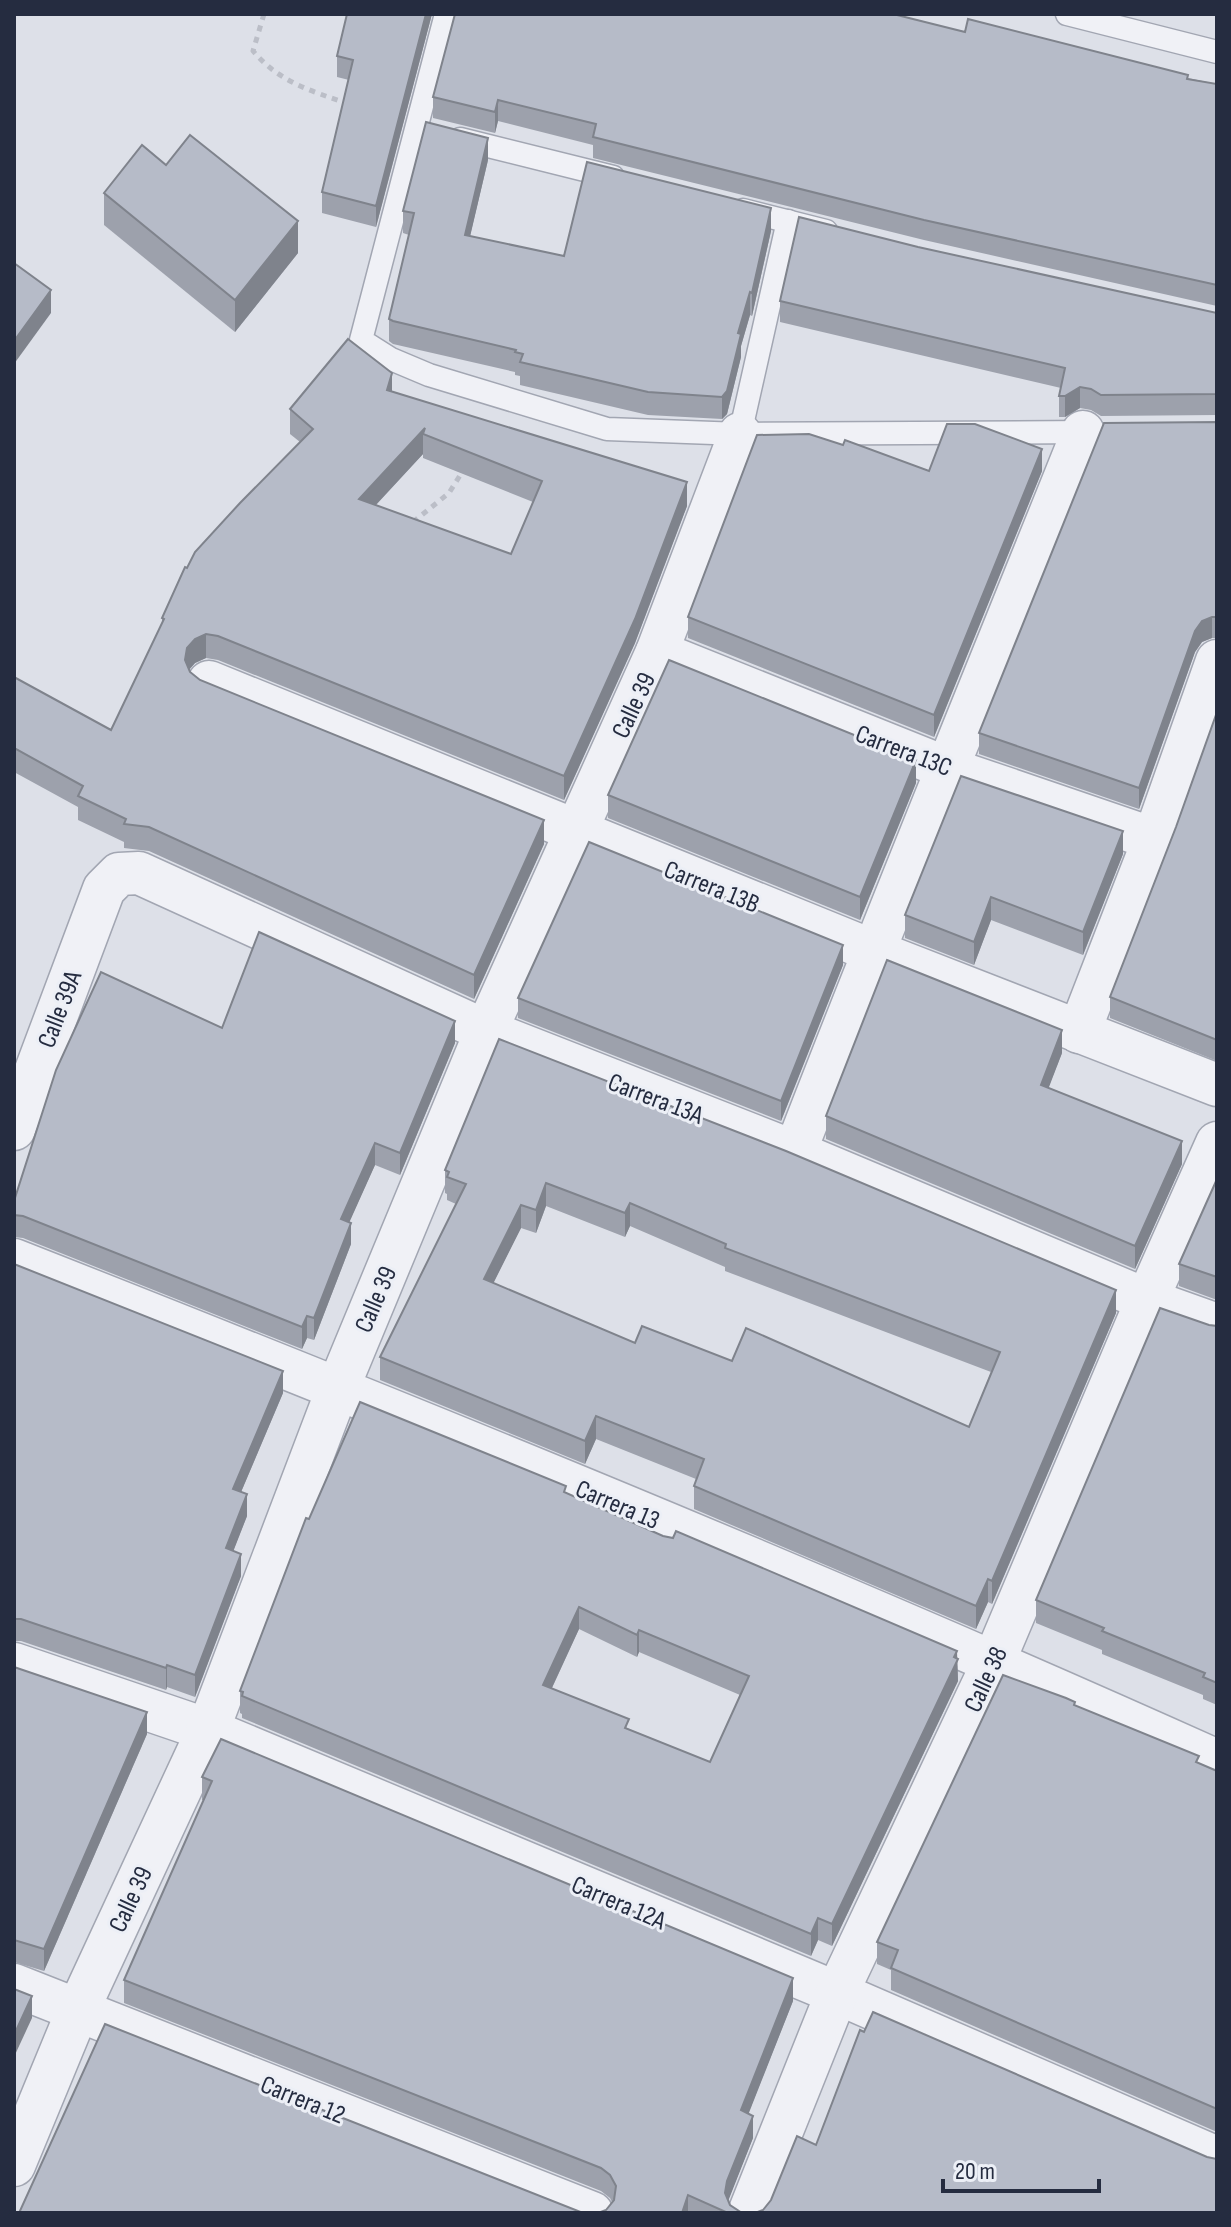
<svg xmlns="http://www.w3.org/2000/svg" width="1231" height="2227" viewBox="0 0 1231 2227" font-family="'Sofia Sans Condensed',sans-serif">
  <rect width="100%" height="100%" fill="#dde0e8"/>
  <g fill="none" stroke-linecap="round" stroke-linejoin="round">
    <defs>
      <g id="lane">
        <polyline points="446,14 361,340 391,359 429,375 607,429 740,434 1090,432"/>
        <polyline points="1067,14 1217,52"/>
        <polyline points="460,139 613,177"/>
        <polyline points="743,210 826,231"/>
        <polyline points="740,434 788,221"/>
      </g>
      <g id="street">
        <polyline points="657,652 949,769 1154,839"/>
        <polyline points="209,682 873,951 1217,1085"/>
        <polyline points="1079,1032 1154,839 1217,661"/>
        <polyline points="14,1129 104,889 119,874 139,873 486,1031 795,1152 1147,1300 1217,1325"/>
        <path d="M795,1152C888,911 987,672 1083,432"/>
        <path d="M14,1260C418,1419 821,1583 1217,1761"/>
        <polyline points="14,1664 208,1730 837,1993 1217,2158"/>
        <polyline points="14,1985 592,2213"/>
        <polyline points="14,2165 78,2010 208,1730 338,1388 486,1031 657,652 740,434"/>
        <polyline points="749,2213 837,1993 994,1661 1147,1300 1217,1143"/>
      </g>
    </defs>
    <use href="#lane" stroke="#a2a6b2" stroke-width="25"/>
    <use href="#street" stroke="#a2a6b2" stroke-width="45"/>
    <g stroke="#bbbec7" stroke-width="5" stroke-dasharray="6 6" stroke-linecap="butt">
      <path d="M264,14L253,51C279,82 311,91 349,104"/>
      <polyline points="413,522 449,493 464,469"/>
    </g>
    <use href="#lane" stroke="#f0f1f6" stroke-width="22"/>
    <use href="#street" stroke="#f0f1f6" stroke-width="42"/>
  </g>
  <g fill="#9da1ac" fill-rule="evenodd">
    <polygon points="347,14 432,14 376,227 322,213 322,192 349,80 337,77 337,56"/>
    <polygon points="965,32 1217,84 1217,306 924,240 593,158 593,145 498,121 495,133 433,118 433,97"/>
    <polygon points="488,160 470,236 564,256 771,231 752,316 750,315 741,346 741,357 727,414 722,419 648,415 520,385 520,376 515,375 515,372 393,344 389,341 389,319 409,235 403,233 403,211"/>
    <polygon points="166,165 298,253 235,332 104,225 104,193"/>
    <polygon points="918,247 1217,313 1217,415 1101,416 1091,410 1080,408 1065,417 1059,417 1059,396 1061,388 780,322 780,301"/>
    <path d="M392,392L687,506L635,643L564,800L218,660L206,658L195,663L189,670L200,680L544,844L474,999L149,851L124,848V842L78,820V807L14,772V677L111,730L162,623V618L187,568L300,442L290,434V409ZM423,454V458L533,502L511,554L376,505Z"/>
    <polygon points="1217,422 1217,638 1212,638 1202,642 1195,652 1139,809 979,754 979,733"/>
    <polygon points="843,445 929,471 1042,471 934,737 688,638 688,617"/>
    <polygon points="1217,712 1217,1061 1110,1018 1110,997 1176,827"/>
    <polygon points="916,783 860,920 608,818 608,795"/>
    <polygon points="1123,854 1083,955 991,920 974,965 905,938 905,915"/>
    <polygon points="843,965 781,1121 518,1018 518,998"/>
    <polygon points="222,1028 455,1043 400,1175 375,1165 349,1222 351,1244 314,1340 307,1338 302,1349 23,1238 14,1237 14,1201"/>
    <path d="M499,1039L1116,1313L992,1604L988,1602L976,1629L694,1509V1486L696,1479L596,1439L585,1464L380,1380V1357L456,1204L447,1200V1194L445,1193V1170ZM546,1206L625,1237L630,1226L725,1267V1271L991,1372L969,1427L732,1361L635,1343L493,1283L521,1228L536,1233Z"/>
    <polygon points="1062,1053 1048,1088 1182,1164 1135,1269 826,1139 826,1116"/>
    <polygon points="1217,1179 1217,1300 1179,1286 1179,1264"/>
    <polygon points="14,1264 283,1393 241,1492 247,1516 233,1551 241,1576 195,1697 167,1687 166,1690 21,1641 14,1641"/>
    <polygon points="1209,1325 1217,1326 1217,1705 1203,1699 1203,1695 1102,1654 1102,1650 1036,1623 1036,1600"/>
    <path d="M566,1493L663,1536L957,1658L958,1681L832,1946L818,1940L811,1956L242,1718V1714L240,1713V1691L309,1519ZM579,1629L637,1657L639,1652L740,1695L710,1762L629,1729L552,1688Z"/>
    <polygon points="14,1667 147,1734 44,1971 14,1962"/>
    <polygon points="1075,1706 1217,1771 1217,2132 891,1990 891,1970 877,1964 877,1942"/>
    <polygon points="202,1777 793,2001 748,2114 753,2138 728,2200 730,2205 742,2213 598,2213 606,2210 612,2202 610,2198 601,2191 124,2003 124,1980 204,1800 202,1800"/>
  </g>
  <g fill="#7f838c">
    <polygon points="426,14 432,14 376,227 376,206"/>
    <polygon points="498,100 498,121 495,133 495,112"/>
    <polygon points="488,138 488,160 465,258 465,235"/>
    <polygon points="771,208 771,231 752,316 752,293"/>
    <polygon points="298,221 298,253 235,332 235,300"/>
    <polygon points="51,290 51,313 14,364 14,341"/>
    <polygon points="750,292 750,315 741,346 741,357 727,414 722,419 722,397 738,333"/>
    <polygon points="392,373 392,397 387,390"/>
    <polygon points="1080,387 1080,408 1065,417 1065,396"/>
    <polygon points="425,428 423,434 423,454 359,523 359,499"/>
    <polygon points="1042,449 1042,471 934,737 934,715"/>
    <polygon points="687,482 687,506 635,643 564,800 564,776"/>
    <polygon points="1212,617 1212,638 1202,642 1195,652 1139,809 1139,788 1195,631 1202,621"/>
    <polygon points="206,634 206,658 195,663 187,672 185,660 187,648 195,639"/>
    <polygon points="916,760 916,783 860,920 860,897"/>
    <polygon points="544,820 544,844 474,999 474,975"/>
    <polygon points="1123,831 1123,854 1083,955 1083,932"/>
    <polygon points="991,897 991,920 974,965 974,942"/>
    <polygon points="843,945 843,965 781,1121 781,1101"/>
    <polygon points="455,1021 455,1043 400,1175 400,1153"/>
    <polygon points="1062,1030 1062,1053 1041,1108 1041,1085"/>
    <polygon points="1182,1141 1182,1164 1135,1269 1135,1246"/>
    <polygon points="375,1143 375,1165 341,1241 341,1219"/>
    <polygon points="546,1183 546,1206 536,1233 536,1210"/>
    <polygon points="630,1203 630,1226 625,1237 625,1213"/>
    <polygon points="521,1205 521,1228 484,1302 484,1279"/>
    <polygon points="351,1223 351,1244 314,1340 314,1318"/>
    <polygon points="1116,1290 1116,1313 992,1604 992,1581"/>
    <polygon points="307,1316 307,1338 302,1349 302,1327"/>
    <polygon points="283,1371 283,1393 233,1511 233,1489"/>
    <polygon points="596,1416 596,1439 585,1464 585,1441"/>
    <polygon points="247,1494 247,1516 226,1570 226,1548"/>
    <polygon points="241,1554 241,1576 195,1697 195,1675"/>
    <polygon points="988,1579 988,1602 976,1629 976,1606"/>
    <polygon points="579,1607 579,1629 543,1707 543,1685"/>
    <polygon points="639,1630 639,1652 637,1657 637,1635"/>
    <polygon points="957,1651 958,1681 832,1946 832,1924"/>
    <polygon points="167,1665 167,1687 166,1690 166,1668"/>
    <polygon points="147,1712 147,1734 44,1971 44,1949"/>
    <polygon points="818,1918 818,1940 811,1956 811,1934"/>
    <polygon points="793,1978 793,2001 741,2133 741,2110"/>
    <polygon points="32,1996 32,2018 14,2057 14,2035"/>
    <polygon points="753,2116 753,2138 727,2204 726,2213 725,2193 727,2181"/>
    <polygon points="688,2195 688,2213 682,2213"/>
  </g>
  <g fill="#b6bbc8" stroke="#7f838c" stroke-width="2" fill-rule="evenodd">
    <polygon points="347,14 426,14 376,206 322,192 353,60 337,56"/>
    <polygon points="455,14 893,14 965,32 968,19 1188,75 1187,79 1217,84 1217,285 924,220 593,137 596,124 498,100 495,112 433,97"/>
    <polygon points="426,122 488,138 465,235 564,256 587,162 771,208 752,293 750,292 738,333 741,334 727,391 722,397 648,392 520,362 523,354 515,352 516,350 393,321 389,319 414,213 403,211"/>
    <polygon points="190,135 298,221 235,300 104,193 142,145 166,165"/>
    <polygon points="799,217 918,247 1217,313 1217,394 1101,395 1091,389 1080,387 1065,396 1059,396 1065,368 780,301"/>
    <polygon points="14,263 51,290 14,341"/>
    <path d="M348,339L392,373L387,390L687,482L635,619L564,776L218,636L206,634L195,639L187,648L185,660L190,672L200,680L544,820L474,975L149,827L124,824L126,819L78,796L83,786L14,748V677L111,730L164,619L162,618L185,567L187,568L195,552L240,503L313,429L290,409ZM425,428L423,434L542,481L511,554L359,499Z"/>
    <polygon points="1217,422 1217,617 1212,617 1202,621 1195,631 1139,788 979,733 1104,423"/>
    <polygon points="947,424 975,424 1042,449 934,715 688,617 757,435 809,434 843,445 845,440 929,471"/>
    <polygon points="669,660 916,760 860,897 608,795"/>
    <polygon points="1217,712 1217,1040 1110,997 1176,827"/>
    <polygon points="961,776 1123,831 1083,932 991,897 974,942 905,915"/>
    <polygon points="589,842 843,945 781,1101 518,998"/>
    <polygon points="259,932 455,1021 400,1153 375,1143 341,1219 351,1223 314,1318 307,1316 302,1327 23,1216 14,1215 14,1201 56,1070 101,972 222,1028"/>
    <polygon points="887,960 1062,1030 1041,1085 1182,1141 1135,1246 826,1116"/>
    <path d="M499,1039L786,1151L1116,1290L992,1581L988,1579L976,1606L694,1486L704,1459L596,1416L585,1441L380,1357L466,1184L447,1177L449,1172L445,1170ZM546,1183L625,1213L630,1203L726,1244L725,1248L1000,1352L969,1427L746,1328L732,1361L642,1326L635,1343L484,1279L521,1205L536,1210Z"/>
    <polygon points="1217,1179 1217,1277 1179,1264"/>
    <polygon points="14,1264 283,1371 233,1489 247,1494 226,1548 241,1554 195,1675 167,1665 166,1668 21,1619 14,1619"/>
    <polygon points="1160,1308 1209,1325 1217,1326 1217,1683 1203,1677 1205,1673 1102,1631 1104,1628 1036,1600"/>
    <path d="M360,1402L566,1486L564,1492L663,1536L673,1538L676,1531L957,1651L954,1657L958,1659L832,1924L818,1918L811,1934L242,1696L243,1692L240,1691L306,1518L309,1519ZM579,1607L637,1635L639,1630L749,1676L710,1762L625,1728L629,1719L543,1685Z"/>
    <polygon points="14,1667 147,1712 44,1949 14,1940"/>
    <polygon points="1003,1675 1066,1698 1075,1702 1074,1705 1199,1756 1196,1762 1217,1771 1217,2109 891,1968 898,1950 877,1942"/>
    <polygon points="221,1739 793,1978 741,2110 753,2116 727,2181 725,2193 730,2205 742,2213 728,2213 688,2195 682,2213 598,2213 606,2210 614,2200 616,2186 610,2175 601,2168 124,1980 212,1781 202,1777"/>
    <polygon points="14,1989 32,1996 14,2035"/>
    <polygon points="873,2012 1207,2157 1217,2159 1217,2213 755,2213 763,2210 771,2200 797,2136 816,2145 860,2030 864,2032"/>
    <polygon points="105,2024 583,2213 586,2213 19,2213"/>
  </g>
  <g text-anchor="middle" stroke-width="6" stroke-linejoin="round" paint-order="stroke">
    <g font-size="26" fill="#252c40" stroke="#eceff6">
      <text transform="translate(633 705) rotate(-65)" y="9">Calle 39</text>
      <text transform="translate(904 750) rotate(21)" y="9">Carrera 13C</text>
      <text transform="translate(712 886) rotate(22)" y="9">Carrera 13B</text>
      <text transform="translate(59 1009) rotate(-69)" y="9">Calle 39A</text>
      <text transform="translate(656 1098) rotate(21)" y="9">Carrera 13A</text>
      <text transform="translate(375 1299) rotate(-67)" y="9">Calle 39</text>
      <text transform="translate(618 1504) rotate(23)" y="9">Carrera 13</text>
      <text transform="translate(985 1679) rotate(-65)" y="9">Calle 38</text>
      <text transform="translate(130 1899) rotate(-65)" y="9">Calle 39</text>
      <text transform="translate(619 1902) rotate(23)" y="9">Carrera 12A</text>
      <text transform="translate(303 2099) rotate(22)" y="9">Carrera 12</text>
    </g>
  </g>
  <rect width="1231" height="2227" fill="none" stroke="#252c40" stroke-width="32"/>
  <path d="M943 2179v12h156v-12" fill="none" stroke="#252c40" stroke-width="4"/>
  <text x="955" y="2179" font-size="24" fill="#252c40" stroke="#eceff6" stroke-width="6" paint-order="stroke">20 m</text>
</svg>
